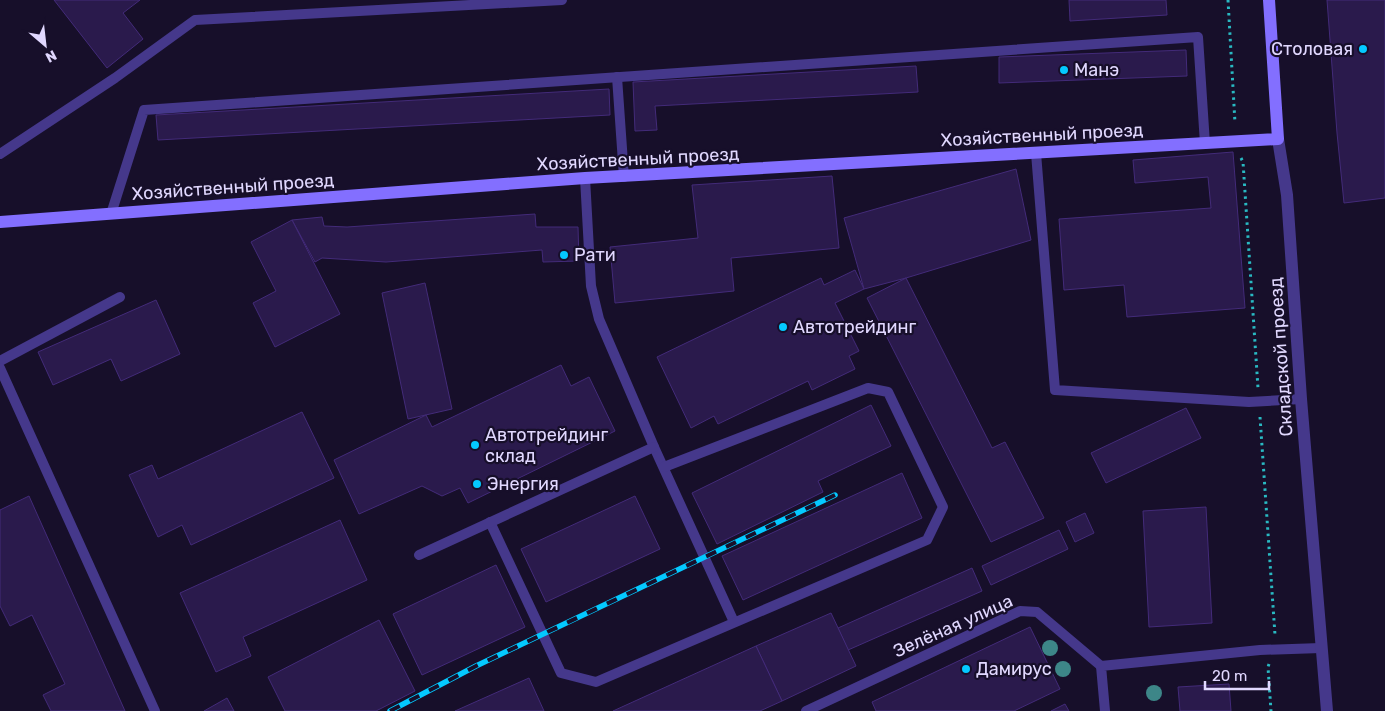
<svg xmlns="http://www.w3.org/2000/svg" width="1385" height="711" viewBox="0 0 1385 711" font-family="Rubik,sans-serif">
  <rect width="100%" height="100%" fill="#170f2a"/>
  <g fill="#2a1a4c" stroke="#432b79">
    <polygon points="54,0 140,0 123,13 143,39 107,68"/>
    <polygon points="1069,0 1166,0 1167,15 1070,21"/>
    <polygon points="1327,0 1385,0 1385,198 1344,203 1337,133"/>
    <polygon points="1186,50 1187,76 999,83 999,57"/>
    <polygon points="916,66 918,92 655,106 657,130 635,131 633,82"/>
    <polygon points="609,89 610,115 158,140 156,115"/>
    <polygon points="1233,152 1245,308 1127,317 1124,285 1064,290 1059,219 1211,208 1208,177 1135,183 1133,160"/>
    <polygon points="1016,169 1031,240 906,278 864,289 844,218"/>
    <polygon points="832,176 839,248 731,258 734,291 615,303 610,247 698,238 692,185"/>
    <polygon points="535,214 536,227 578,227 579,261 543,262 542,250 386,262 322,258 315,262 292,220 322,217 324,226 347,227"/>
    <polygon points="292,220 340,314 275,347 253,303 276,291 251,242"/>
    <polygon points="855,270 864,289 835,303 859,351 849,356 855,369 812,390 808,381 718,424 714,416 691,428 657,357 821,278 824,285"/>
    <polygon points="906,278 992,448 1005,442 1044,518 991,542 867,298"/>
    <polygon points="425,283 452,409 408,419 382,293"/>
    <polygon points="156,300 180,354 121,381 111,359 53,385 38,352"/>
    <polygon points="561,365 571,386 589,377 615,431 468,503 460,488 442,496 422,486 359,514 334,460 426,415 432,427"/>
    <polygon points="871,405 891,446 818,481 823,492 717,544 692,493"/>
    <polygon points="1186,408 1201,438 1106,483 1091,453"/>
    <polygon points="302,412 334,478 191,545 182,525 158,537 129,475 152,465 158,479"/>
    <polygon points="902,473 922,518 743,600 722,556"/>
    <polygon points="29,496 125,711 51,711 43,695 65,684 32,615 10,626 0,606 0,510"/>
    <polygon points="635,496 660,549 546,602 521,549"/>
    <polygon points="1206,507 1212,623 1149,627 1143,511"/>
    <polygon points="1085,513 1094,533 1075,542 1066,522"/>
    <polygon points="340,520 367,580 243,637 251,656 216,672 180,593"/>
    <polygon points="1059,530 1068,549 991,585 982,566"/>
    <polygon points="496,565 525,627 422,675 393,614"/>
    <polygon points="972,568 982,591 848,650 838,628"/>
    <polygon points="831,613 856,666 782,701 756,646"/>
    <polygon points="379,620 415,691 376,711 285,711 268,677"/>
    <polygon points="1030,627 1060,689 1014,711 876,711 872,702"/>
    <polygon points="756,646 782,701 760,711 613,711"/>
    <polygon points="529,678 544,711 455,711"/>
    <polygon points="1229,684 1231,711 1180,711 1178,687"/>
    <polygon points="227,698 234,711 204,711"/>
    <polygon points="1065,704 1069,711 1051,711"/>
  </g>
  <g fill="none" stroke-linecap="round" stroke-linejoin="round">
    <g stroke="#29b9c2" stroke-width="3" stroke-dasharray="2.5 4" stroke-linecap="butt">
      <polyline points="1228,0 1235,123"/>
      <polyline points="1241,158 1243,162 1258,388"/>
      <polyline points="1260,417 1275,635"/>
      <polyline points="1269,664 1268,667 1271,711"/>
    </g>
    <g stroke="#45388b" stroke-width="10">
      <polyline points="617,77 624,177"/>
      <polyline points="1036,153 1055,390 1249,402 1301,399"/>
      <polyline points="0,154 115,78 195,20 562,0"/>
      <polyline points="585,178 591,286 599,319 654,447 734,622"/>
      <polyline points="111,214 144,110 1198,37 1205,144"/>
      <polyline points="0,361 120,297"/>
      <polyline points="0,368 155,711"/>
      <polyline points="490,522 561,673 596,682 927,540 943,507 888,392 868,388 664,467"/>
      <polyline points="419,555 654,447"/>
      <polyline points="806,711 1020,611 1037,612 1101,666"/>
      <polyline points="1105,711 1101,666 1260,650 1321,648"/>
    </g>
    <polyline stroke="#45388b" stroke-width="12" points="1278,139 1287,195 1301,399 1327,711"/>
    <polyline stroke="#836fff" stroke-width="12" points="0,222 585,178 1278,139 1269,0"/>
    <defs>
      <polyline id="rail" points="390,711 476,666 835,495"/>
    </defs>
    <use href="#rail" stroke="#04c9ff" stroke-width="5.5"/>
    <use href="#rail" stroke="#170f2a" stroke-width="4" stroke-dasharray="11" stroke-linecap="butt"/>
  </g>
  <g fill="#3d8688">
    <circle cx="1050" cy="648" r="8"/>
    <circle cx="1063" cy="669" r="8"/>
    <circle cx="1154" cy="693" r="8"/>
  </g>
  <g fill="#04c9ff" stroke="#170f2a" stroke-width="2">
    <circle cx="1363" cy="49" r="5"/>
    <circle cx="1064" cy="70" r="5"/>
    <circle cx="564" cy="255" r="5"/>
    <circle cx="783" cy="327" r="5"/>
    <circle cx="475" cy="445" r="5"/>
    <circle cx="477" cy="484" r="5"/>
    <circle cx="966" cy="669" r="5"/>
  </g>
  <g text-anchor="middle" stroke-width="4.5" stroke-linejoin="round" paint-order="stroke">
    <g font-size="18" fill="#e1d8ff" stroke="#170f2a" text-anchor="start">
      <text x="1353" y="55" text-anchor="end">Столовая</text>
      <text x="1074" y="76">Манэ</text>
      <text x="574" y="261">Рати</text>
      <text x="793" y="333">Автотрейдинг</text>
      <text x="485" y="441">Автотрейдинг<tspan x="485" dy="21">склад</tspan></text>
      <text x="487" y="490">Энергия</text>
      <text x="976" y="675">Дамирус</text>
    </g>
    <g font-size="18" fill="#e1d8ff" stroke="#170f2a">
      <text transform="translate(1042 135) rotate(-3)" y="6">Хозяйственный проезд</text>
      <text transform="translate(638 159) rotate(-3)" y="6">Хозяйственный проезд</text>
      <text transform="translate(233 187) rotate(-4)" y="6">Хозяйственный проезд</text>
      <text transform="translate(1281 357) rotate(-94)" y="6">Складской проезд</text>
      <text transform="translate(953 626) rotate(-24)" y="6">Зелёная улица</text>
    </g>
  </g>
  <g transform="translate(45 45) rotate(152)" stroke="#170f2a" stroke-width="4" paint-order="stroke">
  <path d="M0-4L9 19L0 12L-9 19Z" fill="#e1d8ff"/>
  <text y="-8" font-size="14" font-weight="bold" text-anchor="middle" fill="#e1d8ff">N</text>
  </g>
  <path d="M1205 681v8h64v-8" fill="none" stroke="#e1d8ff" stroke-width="2.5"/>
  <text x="1212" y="681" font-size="15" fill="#e1d8ff" stroke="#170f2a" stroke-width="4" paint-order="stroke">20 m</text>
</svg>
